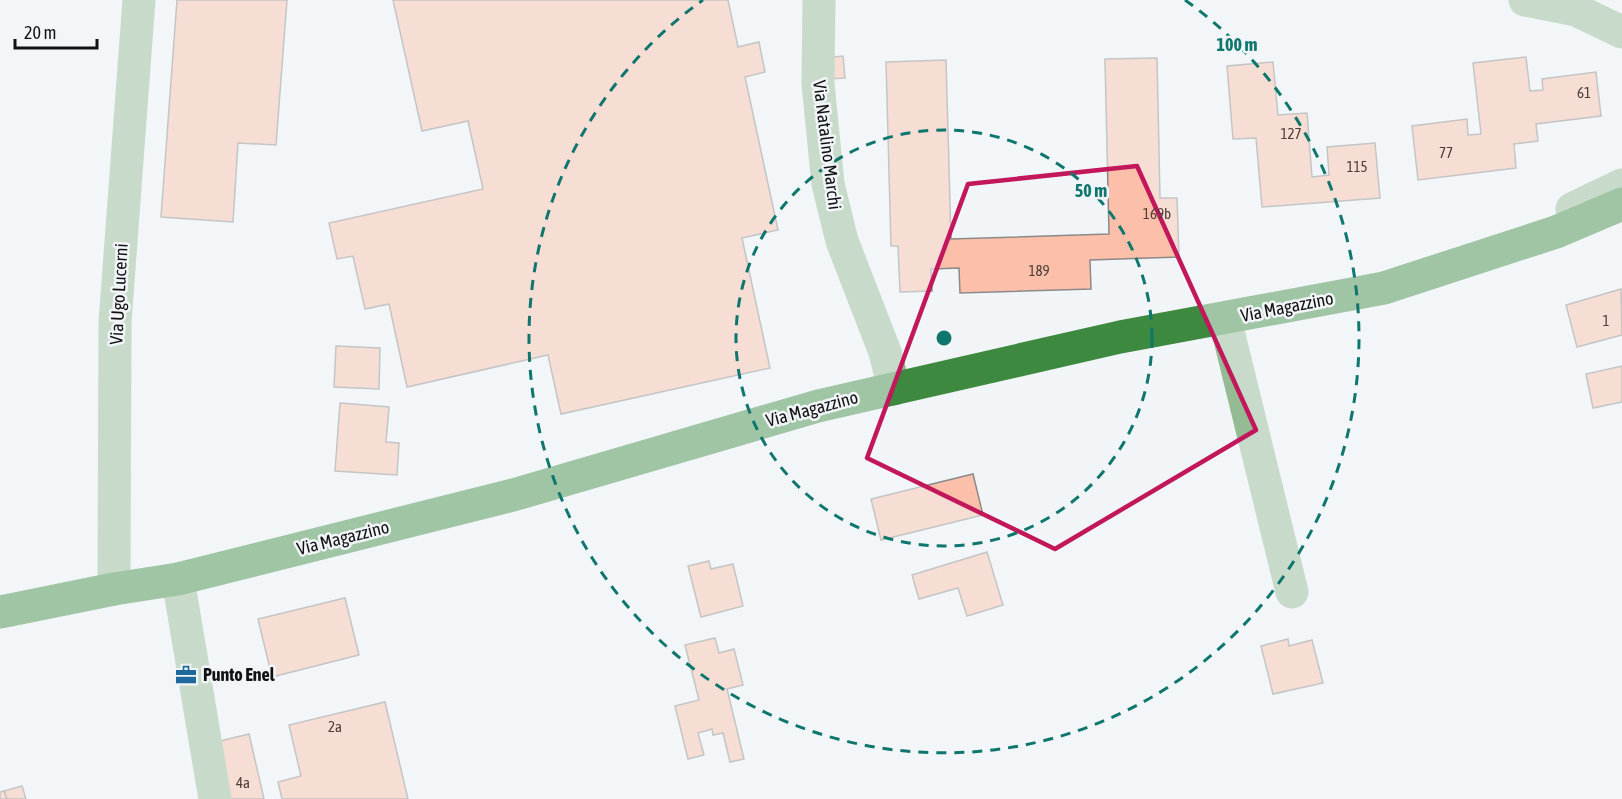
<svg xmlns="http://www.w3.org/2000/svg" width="1622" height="799" viewBox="0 0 1622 799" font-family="'Asap Condensed',sans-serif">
  <rect width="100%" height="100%" fill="#f2f5f8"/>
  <g fill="#fcc0aa" stroke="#8d8988" stroke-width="1.5">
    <polygon points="177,0 287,0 276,145 238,143 233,222 161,217"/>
    <polygon points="393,0 728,0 738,47 759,42 765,72 745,77 778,230 742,238 770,368 561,414 548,355 407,387 389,304 365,309 353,256 337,259 329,223 483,189 468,121 422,131"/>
    <polygon points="843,56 845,78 829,79 826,58"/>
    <polygon points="1526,57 1530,91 1543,90 1542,79 1596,72 1601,116 1536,124 1538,141 1514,144 1516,168 1418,180 1412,126 1467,119 1468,135 1481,134 1473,63"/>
    <polygon points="1157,58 1160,198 1177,198 1179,257 1090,260 1091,289 960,293 959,268 931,269 932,291 900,292 898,246 891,246 886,62 946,60 951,239 1109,234 1105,59"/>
    <polygon points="1273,62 1278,115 1307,113 1312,177 1329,175 1327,147 1375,143 1380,198 1262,207 1256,138 1233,139 1227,66"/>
    <polygon points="1621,289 1622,335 1577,347 1566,305"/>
    <polygon points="336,346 380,348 379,389 334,387"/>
    <polygon points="1622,366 1622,402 1593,408 1586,374"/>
    <polygon points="340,403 389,407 386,442 399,443 397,475 335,471"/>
    <polygon points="973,474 983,515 881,540 871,499"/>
    <polygon points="987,552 1003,605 967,616 958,588 919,599 912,575"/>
    <polygon points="709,561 711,569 733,564 743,606 701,617 688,566"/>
    <polygon points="345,598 359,655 272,677 258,619"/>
    <polygon points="715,638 719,653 734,649 743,685 727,689 744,759 730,762 723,733 713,735 712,729 698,733 704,755 688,759 675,706 699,700 685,645"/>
    <polygon points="1288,639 1289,646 1312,640 1323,683 1273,694 1261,646"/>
    <polygon points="385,702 408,799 282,799 278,782 301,776 289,725"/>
    <polygon points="249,734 264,799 229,799 216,742"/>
    <polygon points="22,786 26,799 7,799 4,791"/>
    <polygon points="4,791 7,799 0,799 0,792"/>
  </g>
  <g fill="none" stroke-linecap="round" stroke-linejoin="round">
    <g stroke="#95bb94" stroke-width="33">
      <polyline points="819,0 818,84 828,184 842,241 885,352 894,389"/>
      <polyline points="1525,0 1576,10 1622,32"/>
      <polyline points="1572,209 1622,185"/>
      <polyline points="1225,319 1292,592"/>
      <polyline points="178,579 215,799"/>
      <polyline points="114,589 115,322 139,0"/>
    </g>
    <polyline stroke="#3d893f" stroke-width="33" points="0,612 114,589 178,579 513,495 818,406 1120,337 1384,288 1556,232 1622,204"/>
  </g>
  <path d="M0 0H1622V799H0ZM1137,166L1256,430L1055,549L867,458L968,184Z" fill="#f2f5f8" fill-opacity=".55" fill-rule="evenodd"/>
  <path fill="none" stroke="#c2185b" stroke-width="4.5" stroke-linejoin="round" d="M1137,166L1256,430L1055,549L867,458L968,184Z"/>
  <g fill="none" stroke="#0f766e" stroke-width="3" stroke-dasharray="10 8">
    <circle cx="944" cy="338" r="208"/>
    <path d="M1185 0A415 415 0 1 1 703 0"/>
  </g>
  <defs>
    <symbol id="office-bare" viewBox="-9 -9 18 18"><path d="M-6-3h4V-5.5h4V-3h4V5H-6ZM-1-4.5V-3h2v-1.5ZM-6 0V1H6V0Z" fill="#1e699c" stroke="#f2f5f8" stroke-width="2.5" paint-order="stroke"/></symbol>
  </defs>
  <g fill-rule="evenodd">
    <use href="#office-bare" x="171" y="660" width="30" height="30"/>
  </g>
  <g text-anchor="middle" stroke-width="5" stroke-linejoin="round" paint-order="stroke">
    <g font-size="15" fill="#4b3d38">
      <text x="1584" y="98">61</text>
      <text x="1291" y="139">127</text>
      <text x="1446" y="158">77</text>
      <text x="1357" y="172">115</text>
      <text x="1157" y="219">169b</text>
      <text x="1039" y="276">189</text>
      <text x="1606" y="326">1</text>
      <text x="335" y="732">2a</text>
      <text x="243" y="788">4a</text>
    </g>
    <g font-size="18" fill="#101112" stroke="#f2f5f8">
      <text transform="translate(827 145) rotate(83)" y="6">Via Natalino Marchi</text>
      <text transform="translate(119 294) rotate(-87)" y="6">Via Ugo Lucerni</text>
      <text transform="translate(1287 307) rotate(-11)" y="6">Via Magazzino</text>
      <text transform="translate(812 409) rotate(-15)" y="6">Via Magazzino</text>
      <text transform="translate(343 538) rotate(-14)" y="6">Via Magazzino</text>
    </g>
    <g font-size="18" font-weight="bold" fill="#101112" stroke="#f2f5f8" text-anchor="start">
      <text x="203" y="681">Punto Enel</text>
    </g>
  </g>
  <circle cx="944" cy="338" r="9" fill="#0f766e" stroke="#f2f5f8" stroke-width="3"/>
  <g font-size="18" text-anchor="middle" font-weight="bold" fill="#0f766e" stroke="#f2f5f8" stroke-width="5" stroke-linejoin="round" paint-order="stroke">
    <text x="1237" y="51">100 m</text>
    <text x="1091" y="197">50 m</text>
  </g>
  <path d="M15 39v9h82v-9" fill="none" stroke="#101112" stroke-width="3"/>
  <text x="24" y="39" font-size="18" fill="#101112" stroke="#f2f5f8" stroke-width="4.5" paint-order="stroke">20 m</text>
</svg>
